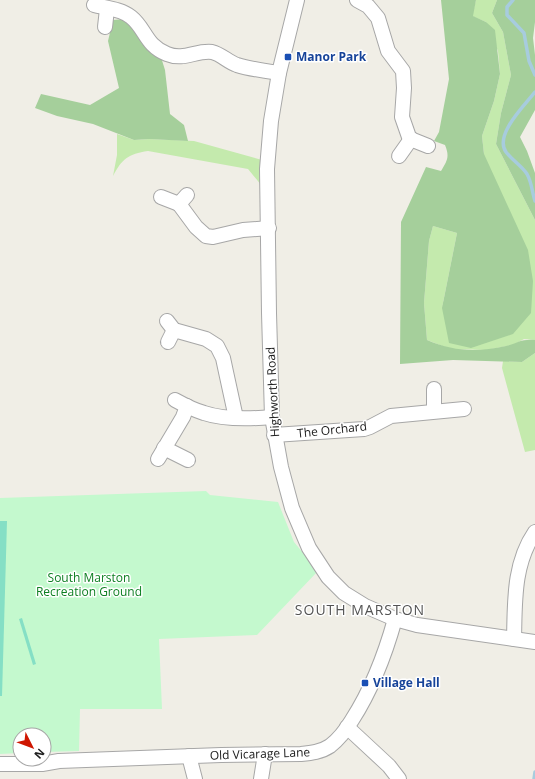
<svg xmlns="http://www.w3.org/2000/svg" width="535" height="779" viewBox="0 0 535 779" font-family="'Open Sans',sans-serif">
  <rect width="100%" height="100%" fill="#f0eee6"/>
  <g fill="#c4eaad">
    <polygon points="476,0 497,0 492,13 503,32 511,75 501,113 496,144 535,220 535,340 524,339 513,345 486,350 450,349 427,340 424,303 429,241 433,226 457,233 442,308 484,154 482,136 494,101 500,74 498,51 486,22 472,16"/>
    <path d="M117,134L134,140L149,139L194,141L262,160V186L248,169L148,151C128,154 122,159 113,176L117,155Z"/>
    <polygon points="535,353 535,450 525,452 502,368 503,361 522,362"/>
  </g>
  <g fill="#a5cf9b">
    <path d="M441,0H476L473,16L486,22L495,30L500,74L494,101L482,136L484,154L528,250L533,281L531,313L513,334L471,348L449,343L442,308L457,233L433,226L429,241L424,303L427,340C455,352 477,352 506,346C519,343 520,339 535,340V353L522,362L453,360L400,364L401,222L426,167L441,171C447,161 450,157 445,145L434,141L439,132L449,79Z"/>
    <polygon points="497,0 535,0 535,22 533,38 535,55 535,110 520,137 527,151 535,173 535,220 496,144 501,113 511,75 503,32 492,13"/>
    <polygon points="124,19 160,54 165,70 170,114 184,125 188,141 149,139 134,140 93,124 57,116 35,108 41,94 90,105 119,88 108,41 113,20"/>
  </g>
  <polygon fill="#c4f9ce" points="206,491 210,495 278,502 294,542 318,571 257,635 159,639 162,709 80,709 79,751 44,752 44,735 20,735 20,753 0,754 0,498"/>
  <g fill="#85dfc5">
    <polygon points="0,521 7,521 2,696 0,696"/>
    <polygon points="22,618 36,664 33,665 19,619"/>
  </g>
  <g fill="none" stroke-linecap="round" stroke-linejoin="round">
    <g stroke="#a7ccde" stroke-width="3.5">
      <polyline points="513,0 507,7 507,15 524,33 529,61 535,75"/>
      <path d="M535,92C524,106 494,135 506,152C512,160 522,166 527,174C532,183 532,192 535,201"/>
      <polyline points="534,779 535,772"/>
    </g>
    <defs>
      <g id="minor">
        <polyline points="297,0 279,73 271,121 267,169 269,313 272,417 281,467 292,508 309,548 328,577 344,593 365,606 395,619 417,625 535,642"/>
        <polyline points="357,0 368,6 378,18 388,51 403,71 404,88 402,117 409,137 413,140 428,146"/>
        <path d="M94,5C106,8 121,9 131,17C146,29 145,45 167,54C184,61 196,50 212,52C221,54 228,62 237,65C250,69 265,71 279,73"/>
        <polyline points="105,27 107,9"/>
        <polyline points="399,156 411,139"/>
        <polyline points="187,195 179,204 196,227 206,236 213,237 243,230 269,228"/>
        <polyline points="161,197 179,204"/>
        <polyline points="167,321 174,330 206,339 217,346 223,358 226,372 236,418"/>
        <polyline points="168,342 174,330"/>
        <polyline points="434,389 434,411"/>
        <path d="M175,400C184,405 194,410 204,413C225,420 250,419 272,417"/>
        <polyline points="274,435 364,429 370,427 391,416 464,409"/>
        <polyline points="164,448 188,460"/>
        <polyline points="158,459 183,417 187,406"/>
        <path d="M514,639C515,603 513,564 535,532"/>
        <polyline points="347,727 389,766 399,779"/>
        <polyline points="189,756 195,779"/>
        <path d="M0,764H42L59,761L221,755L301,754C311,753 321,752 330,746C339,739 346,730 352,720C372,689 385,655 395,619"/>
        <polyline points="261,779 265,754"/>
      </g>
    </defs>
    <use href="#minor" stroke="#a7a7a7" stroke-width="16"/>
    <use href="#minor" stroke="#fff" stroke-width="14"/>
  </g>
  <g fill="#1a4fb4" stroke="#fff" stroke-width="1.5">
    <rect x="284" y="53" width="8" height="8" rx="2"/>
    <rect x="361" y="679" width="8" height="8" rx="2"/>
  </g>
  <g text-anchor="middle" stroke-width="3" stroke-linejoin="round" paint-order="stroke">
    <g font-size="12" font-weight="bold" fill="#164399" stroke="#fff" text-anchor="start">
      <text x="296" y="61">Manor Park</text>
      <text x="373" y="687">Village Hall</text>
    </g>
    <g font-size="12" fill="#202020" stroke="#fff">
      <text transform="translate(273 392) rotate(-93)" y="4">Highworth Road</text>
      <text transform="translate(332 430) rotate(-6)" y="4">The Orchard</text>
      <text transform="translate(260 754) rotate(-2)" y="4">Old Vicarage Lane</text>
    </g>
    <g font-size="12" fill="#0c7f21" stroke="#fff">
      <text x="89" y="582">South Marston<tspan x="89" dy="14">Recreation Ground</tspan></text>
    </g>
    <g font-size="14" letter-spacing="1" fill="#535353" stroke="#fff">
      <text x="360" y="615">SOUTH MARSTON</text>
    </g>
  </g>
  <g transform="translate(32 747) rotate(132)"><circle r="19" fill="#ffffff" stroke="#a6a6a6"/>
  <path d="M0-3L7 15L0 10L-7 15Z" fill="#cf1601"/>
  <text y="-6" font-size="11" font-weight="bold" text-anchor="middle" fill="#202020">N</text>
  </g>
</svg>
